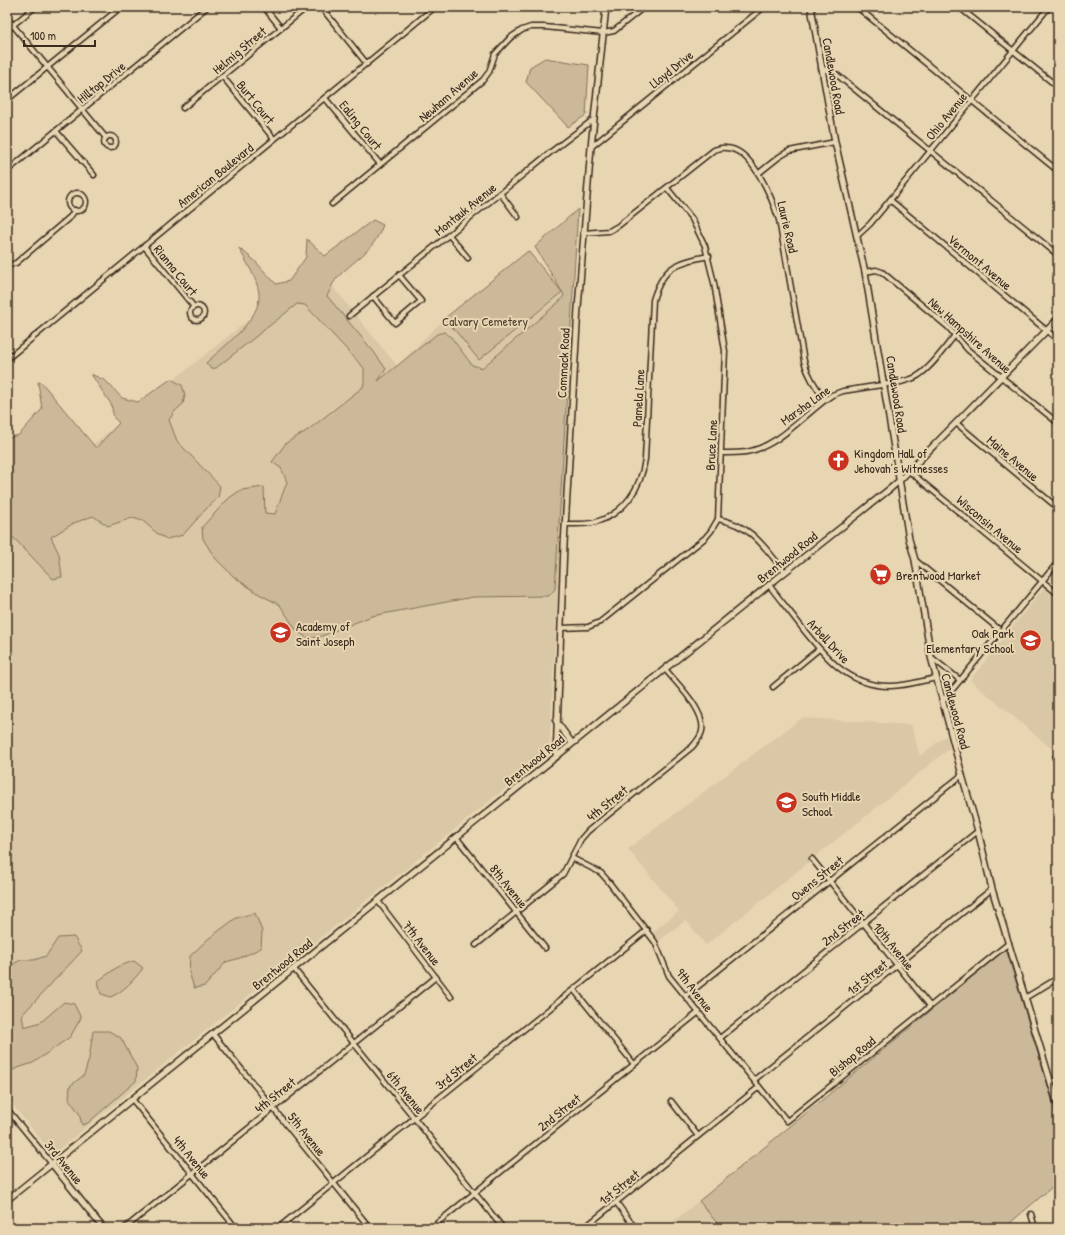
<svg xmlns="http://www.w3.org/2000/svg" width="1065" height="1235" viewBox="0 0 1065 1235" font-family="'Patrick Hand',sans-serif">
  <rect width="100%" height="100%" fill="#e8d5b2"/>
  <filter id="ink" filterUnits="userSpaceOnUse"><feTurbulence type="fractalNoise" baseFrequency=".025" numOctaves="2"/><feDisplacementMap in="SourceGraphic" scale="8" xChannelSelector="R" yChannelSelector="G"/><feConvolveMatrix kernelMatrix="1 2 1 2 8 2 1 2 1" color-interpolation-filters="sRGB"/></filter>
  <g filter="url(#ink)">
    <g fill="#d9c7a5">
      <polygon points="316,266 397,366 445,318 479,360 574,283 549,753 53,1154 7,1098 7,513"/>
      <polygon points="1044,588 1058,599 1058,754 970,680"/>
      <polygon points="802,718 911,725 920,756 947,735 950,748 706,945 686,920 659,941 653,932 679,911 628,849"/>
      <polygon points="699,1201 721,1228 665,1228"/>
    </g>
    <g fill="#ccb99a" stroke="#84725c">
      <polygon points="545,58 589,65 586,115 568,127 526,82 530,67"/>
      <path d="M578,209L555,589L549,596L473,597L372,616L319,637L308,639L296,630L280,605L259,594L234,577L215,558L203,539L202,527L229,498L241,490L264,487L265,513L275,514L287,482L281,468L272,462L286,443L308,430L363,387L364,382V368L305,305L297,304L216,368L211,369L206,363C223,347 262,319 259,293C257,278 246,262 239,248L254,260L276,284L289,281L306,257L307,239L325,256L373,220L383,225C372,254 354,259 336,279C332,284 330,291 327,296L374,352L386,369L378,381L437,334L444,332L451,337L472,365L482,368L561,300L564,295L535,247Z"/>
      <polygon points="528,251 562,292 479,360 445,318"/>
      <polygon points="91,374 106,381 122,398 138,402 171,379 182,385 185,395 183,404 175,411 169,420 177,441 220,486 218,498 205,510 183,535 167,539 159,535 143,521 132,518 108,526 93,516 74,523 51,537 59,554 62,577 53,579 7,531 7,438 19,435 42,409 38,382 42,383 96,448 119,423 114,418 111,404"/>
      <polygon points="255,913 262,931 261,948 240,958 226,962 205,986 194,988 189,972 190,956 208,939 236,918"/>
      <polygon points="74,937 82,951 22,1015 24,1027 41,1022 64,1002 74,1004 81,1018 70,1037 33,1063 15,1069 7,1074 7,967 21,960 34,960 46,956 58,938"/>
      <polygon points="1006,949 1058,1119 1058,1182 1004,1228 721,1228 699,1201"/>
      <path d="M134,961L143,968C133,981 125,990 111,997L101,994L98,981L119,966Z"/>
      <polygon points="93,1031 109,1031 121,1038 137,1068 136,1081 88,1123 82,1125 79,1113 69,1099 70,1086 84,1075 89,1059"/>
    </g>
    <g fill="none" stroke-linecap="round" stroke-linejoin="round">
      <defs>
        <g id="minor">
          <polyline points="264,7 281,28"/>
          <polyline points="321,7 367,64"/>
          <polyline points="857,7 1058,171"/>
          <polyline points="959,7 1058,87"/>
          <polyline points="7,18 106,138"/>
          <polyline points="7,30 35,7"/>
          <polyline points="821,68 836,74 868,100 1058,255"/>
          <polyline points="223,77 274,139"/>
          <polyline points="325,98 380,164"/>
          <polyline points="7,100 121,7"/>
          <polyline points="183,108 307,7"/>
          <polyline points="56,131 94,175"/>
          <circle cx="110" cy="142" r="6"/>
          <polyline points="591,147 764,7"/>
          <polyline points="7,171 207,7"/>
          <polyline points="759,173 779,157 789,151 835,142"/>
          <polyline points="500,193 518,217"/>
          <circle cx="77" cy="202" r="9"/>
          <polyline points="890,200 1058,340"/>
          <polyline points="332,204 483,80 489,72 495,54 510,38 522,30 531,27 545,27 603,33 614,31 644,7"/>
          <path d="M583,233L609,231L618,226L714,150C717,149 722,147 726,148C752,148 772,198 779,220L804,361C808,376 816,387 825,400"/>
          <polyline points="449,235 468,258"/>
          <polyline points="857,236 870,224 890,200 1049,7"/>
          <polyline points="144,246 194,307"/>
          <polyline points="7,266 16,263 70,217 75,210"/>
          <polyline points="865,272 876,270 882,272 948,327 968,350 1058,423"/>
          <polyline points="373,296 395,323 421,301 399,275"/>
          <circle cx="197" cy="313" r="7"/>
          <polyline points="349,316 552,151 594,119"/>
          <polyline points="7,359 435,7"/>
          <polyline points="956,423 1058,508"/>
          <path d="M721,453C729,453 738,453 746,452C779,447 805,413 832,395L843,391L901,382C907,380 914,379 919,375C933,366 945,347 956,334"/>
          <polyline points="909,471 1058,594"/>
          <path d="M718,519C753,526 763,546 785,572"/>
          <path d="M565,524C576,524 586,525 596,522C625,513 641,488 645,459L653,300C663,267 676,262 709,256"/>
          <polyline points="915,560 1001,631"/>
          <path d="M769,585C780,600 792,614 803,629C826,658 850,687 891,686C906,686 921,681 936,678"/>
          <polyline points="561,628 588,627 600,622 705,538 711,531 718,519 725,351 714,283 705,246 692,219 667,188"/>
          <polyline points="931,657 960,680"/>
          <polyline points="773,687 819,649"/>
          <polyline points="943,701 1058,562"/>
          <polyline points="1055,758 1058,760"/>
          <polyline points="456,837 545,948"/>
          <polyline points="572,858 601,873 608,881 655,942 669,976 787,1121 1009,943"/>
          <polyline points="812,859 930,1006"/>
          <polyline points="378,901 451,997"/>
          <path d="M476,945L563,874L581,839L588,831L692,747C696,742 701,737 702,731C706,711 677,684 665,669"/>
          <polyline points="294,969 503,1228"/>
          <polyline points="574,990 634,1064"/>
          <polyline points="686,996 962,775"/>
          <polyline points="1025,998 1058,978"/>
          <polyline points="213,1034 370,1228"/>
          <polyline points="720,1038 978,831"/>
          <polyline points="754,1080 992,889"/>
          <polyline points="132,1099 236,1228"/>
          <polyline points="671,1101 698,1136"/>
          <polyline points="7,1109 52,1164"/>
          <polyline points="616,1202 635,1228"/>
          <polyline points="1031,1214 1035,1228"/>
          <polyline points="125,1228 436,977"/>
          <polyline points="278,1228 647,930"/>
          <polyline points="431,1228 699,1012"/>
          <polyline points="584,1228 759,1087"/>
        </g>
        <g id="tertiary">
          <polyline points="811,7 835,142 865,272 909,539 915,560 931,657 962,775 978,831 992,889 1058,1106"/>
          <polyline points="556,721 572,743"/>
          <polyline points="556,757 564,545 578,308 591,147 606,7"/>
          <polyline points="52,1164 103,1228"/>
          <polyline points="7,1200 785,572 891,488 900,480 1058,319"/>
        </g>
      </defs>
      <use href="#minor" stroke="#3b2a1e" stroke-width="7"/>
      <use href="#tertiary" stroke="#3b2a1e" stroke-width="8"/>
      <use href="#minor" stroke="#e8d5b2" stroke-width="4"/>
      <use href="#tertiary" stroke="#e8d5b2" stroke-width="5"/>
    </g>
  </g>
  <defs>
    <symbol id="church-disc" viewBox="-11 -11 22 22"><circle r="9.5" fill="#c8321e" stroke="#e8d5b2"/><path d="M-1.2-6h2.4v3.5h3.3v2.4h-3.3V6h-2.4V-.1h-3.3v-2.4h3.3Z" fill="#fff"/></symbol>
    <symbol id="supermarket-disc" viewBox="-11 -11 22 22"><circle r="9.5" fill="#c8321e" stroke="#e8d5b2"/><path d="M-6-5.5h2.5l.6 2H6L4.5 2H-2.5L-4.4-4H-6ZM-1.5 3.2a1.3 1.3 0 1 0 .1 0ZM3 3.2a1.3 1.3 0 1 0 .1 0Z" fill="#fff"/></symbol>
    <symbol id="school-disc" viewBox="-11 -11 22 22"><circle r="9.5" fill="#c8321e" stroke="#e8d5b2"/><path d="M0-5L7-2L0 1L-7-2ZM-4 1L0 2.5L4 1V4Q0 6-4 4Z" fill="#fff"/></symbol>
  </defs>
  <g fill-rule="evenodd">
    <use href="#church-disc" x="826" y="448" width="25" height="25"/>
    <use href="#supermarket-disc" x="868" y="562" width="25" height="25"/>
    <use href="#school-disc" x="268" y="620" width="25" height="25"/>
    <use href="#school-disc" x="1018" y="628" width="25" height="25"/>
    <use href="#school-disc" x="774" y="790" width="25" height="25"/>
  </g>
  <g text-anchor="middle" stroke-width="4" stroke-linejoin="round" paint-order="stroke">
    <g font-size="13" fill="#3b2a1e" stroke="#e8d5b2">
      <text transform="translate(239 50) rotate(-40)" y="5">Helmig Street</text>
      <text transform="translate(671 69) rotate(-39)" y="5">Lloyd Drive</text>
      <text transform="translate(834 76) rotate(80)" y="5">Candlewood Road</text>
      <text transform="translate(101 82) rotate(-39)" y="5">Hilltop Drive</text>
      <text transform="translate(448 95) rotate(-41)" y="5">Newham Avenue</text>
      <text transform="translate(256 102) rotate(51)" y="5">Burt Court</text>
      <text transform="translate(946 116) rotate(-51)" y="5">Ohio Avenue</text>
      <text transform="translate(361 125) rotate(51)" y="5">Ealing Court</text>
      <text transform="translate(215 175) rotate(-39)" y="5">American Boulevard</text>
      <text transform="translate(465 209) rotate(-39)" y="5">Montauk Avenue</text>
      <text transform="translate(788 227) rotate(77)" y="5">Laurie Road</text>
      <text transform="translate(980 262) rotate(40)" y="5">Vermont Avenue</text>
      <text transform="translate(176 270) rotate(51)" y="5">Rianna Court</text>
      <text transform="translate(970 335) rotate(42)" y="5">New Hampshire Avenue</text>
      <text transform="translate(563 363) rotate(-87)" y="5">Commack Road</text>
      <text transform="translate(897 394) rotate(81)" y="5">Candlewood Road</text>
      <text transform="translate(638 398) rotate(-87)" y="5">Pamela Lane</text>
      <text transform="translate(805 405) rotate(-36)" y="5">Marsha Lane</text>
      <text transform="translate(711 445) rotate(-87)" y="5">Bruce Lane</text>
      <text transform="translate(1013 458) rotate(40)" y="5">Maine Avenue</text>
      <text transform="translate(990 524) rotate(40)" y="5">Wisconsin Avenue</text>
      <text transform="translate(787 557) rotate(-39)" y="5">Brentwood Road</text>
      <text transform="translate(829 641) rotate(47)" y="5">Arbell Drive</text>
      <text transform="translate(956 711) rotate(75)" y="5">Candlewood Road</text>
      <text transform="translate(534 760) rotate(-39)" y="5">Brentwood Road</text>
      <text transform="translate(607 803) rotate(-39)" y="5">4th Street</text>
      <text transform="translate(817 878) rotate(-39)" y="5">Owens Street</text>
      <text transform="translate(509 886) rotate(51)" y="5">8th Avenue</text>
      <text transform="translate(843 927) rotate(-38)" y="5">2nd Street</text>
      <text transform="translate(422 943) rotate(52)" y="5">7th Avenue</text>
      <text transform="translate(894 946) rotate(51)" y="5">10th Avenue</text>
      <text transform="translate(282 964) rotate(-39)" y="5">Brentwood Road</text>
      <text transform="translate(867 977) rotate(-39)" y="5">1st Street</text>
      <text transform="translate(695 990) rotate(52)" y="5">9th Avenue</text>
      <text transform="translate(852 1056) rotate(-39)" y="5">Bishop Road</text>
      <text transform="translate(456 1071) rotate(-39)" y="5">3rd Street</text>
      <text transform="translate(406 1092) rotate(51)" y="5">6th Avenue</text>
      <text transform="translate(275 1095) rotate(-39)" y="5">4th Street</text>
      <text transform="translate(559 1112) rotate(-39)" y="5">2nd Street</text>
      <text transform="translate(307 1134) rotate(51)" y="5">5th Avenue</text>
      <text transform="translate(192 1157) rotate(51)" y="5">4th Avenue</text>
      <text transform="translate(64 1162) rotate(51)" y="5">3rd Avenue</text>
      <text transform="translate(619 1187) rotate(-39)" y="5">1st Street</text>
    </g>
    <g font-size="13" fill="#513f31" stroke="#e8d5b2">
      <text x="485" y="326">Calvary Cemetery</text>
    </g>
    <g font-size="13" fill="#3b2a1e" stroke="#e8d5b2" text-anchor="start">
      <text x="854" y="458">Kingdom Hall of<tspan x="854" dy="15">Jehovah’s Witnesses</tspan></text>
      <text x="896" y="580">Brentwood Market</text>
      <text x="296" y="631">Academy of<tspan x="296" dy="15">Saint Joseph</tspan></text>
      <text x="1014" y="638" text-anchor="end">Oak Park<tspan x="1014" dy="15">Elementary School</tspan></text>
      <text x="802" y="801">South Middle<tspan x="802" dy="15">School</tspan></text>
    </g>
  </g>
  <rect width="1065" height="1235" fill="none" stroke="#e8d5b2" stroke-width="24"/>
  <rect x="12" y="12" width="1041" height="1211" fill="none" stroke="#3b2a1e" stroke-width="1.5" filter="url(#ink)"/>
  <path d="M24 40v6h71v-6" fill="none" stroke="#3b2a1e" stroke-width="2"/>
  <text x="30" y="40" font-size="12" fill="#3b2a1e" stroke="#e8d5b2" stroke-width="3" paint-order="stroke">100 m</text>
</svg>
